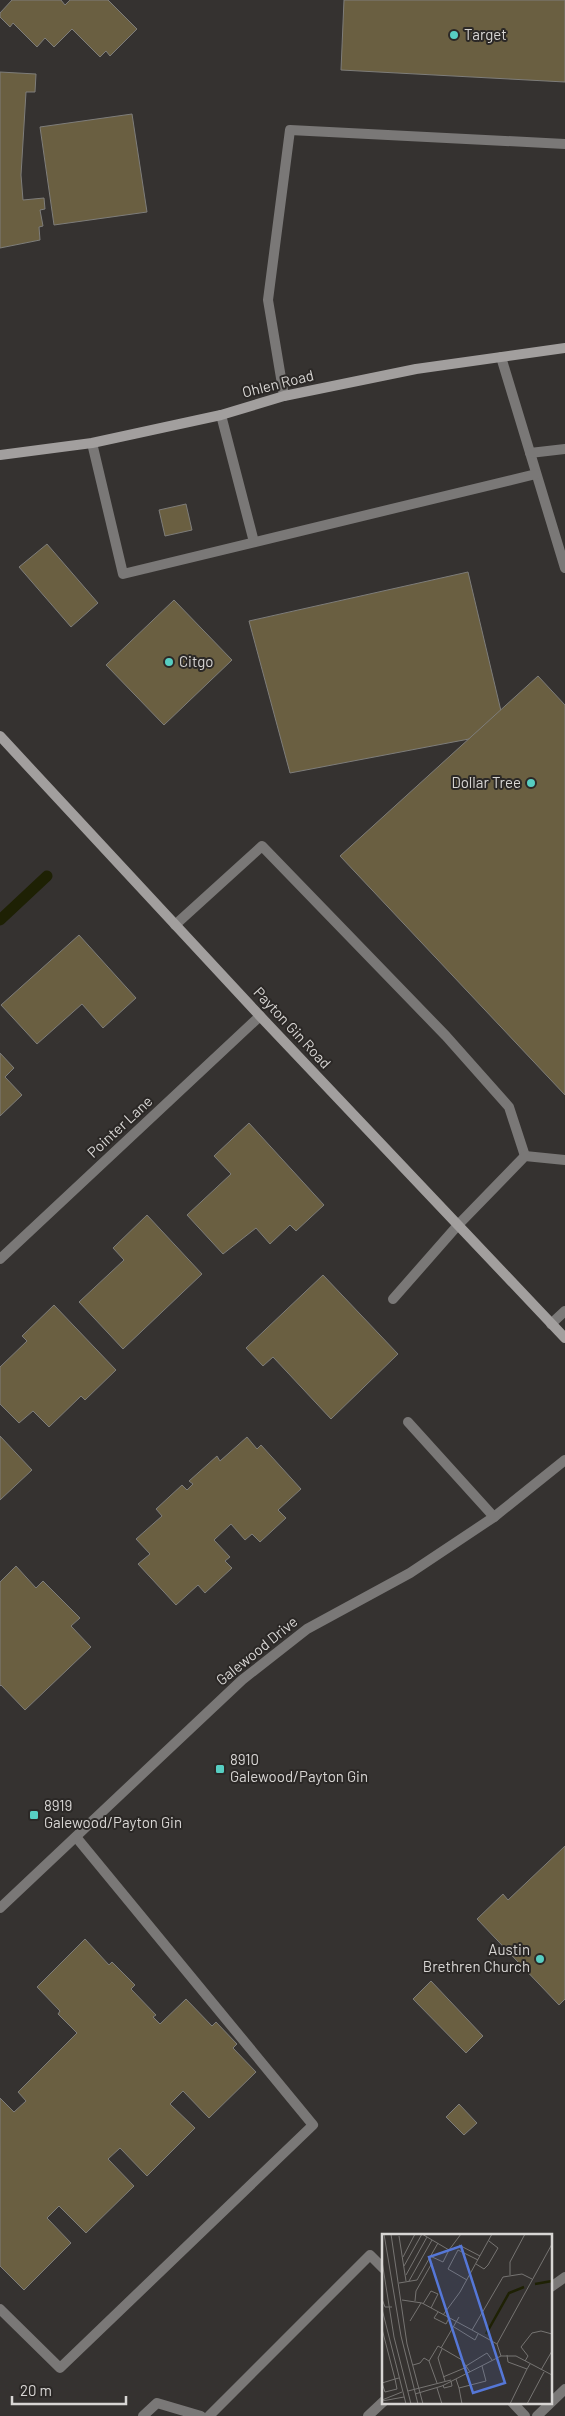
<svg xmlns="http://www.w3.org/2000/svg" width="565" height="2416" viewBox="0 0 565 2416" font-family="Barlow,sans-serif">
  <rect width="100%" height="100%" fill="#353230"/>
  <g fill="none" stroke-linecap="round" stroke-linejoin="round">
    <polyline stroke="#1e2104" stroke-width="11" points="0,920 47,876"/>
  </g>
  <g fill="#6a5f41" stroke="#7e7d7a">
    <polygon points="12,0 61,0 65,5 70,0 108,0 137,29 110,56 106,51 100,57 72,29 54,47 45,38 37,47 13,23 10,27 0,17 0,13"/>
    <polygon points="344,0 565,0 565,82 341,70"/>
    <polygon points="0,72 36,74 35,92 26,92 21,175 23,200 44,198 45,209 40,210 43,226 39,227 40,240 0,248"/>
    <polygon points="132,114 147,212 54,225 40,127"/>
    <polygon points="186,504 192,530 165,536 159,510"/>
    <polygon points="47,544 98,603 71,627 19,567"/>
    <polygon points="468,572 501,711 469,739 290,773 249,621"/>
    <polygon points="174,600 232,660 164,725 106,665"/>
    <polygon points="538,676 565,705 565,1095 340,856"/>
    <polygon points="79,935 136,998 103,1028 82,1004 37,1044 1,1005"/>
    <polygon points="0,1053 14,1068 5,1077 22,1095 0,1116"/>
    <polygon points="249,1123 324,1205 296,1231 290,1225 270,1244 256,1228 223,1254 187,1215 231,1174 214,1156"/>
    <polygon points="147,1215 202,1274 123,1349 79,1302 124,1260 113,1248"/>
    <polygon points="323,1275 398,1354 331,1419 273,1357 263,1366 246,1348"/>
    <polygon points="54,1305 116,1370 85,1400 81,1396 49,1427 33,1411 19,1423 0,1404 0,1367 27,1341 22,1336"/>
    <polygon points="0,1436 32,1470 0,1500"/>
    <polygon points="247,1437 257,1449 261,1445 301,1489 278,1510 286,1518 260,1542 252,1534 245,1540 231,1524 214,1540 230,1557 225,1561 232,1568 205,1593 198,1585 176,1605 138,1564 150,1554 136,1539 162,1516 156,1509 182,1485 187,1490 193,1484 189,1481 217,1456 220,1461"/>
    <polygon points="16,1566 36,1588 43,1581 80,1618 71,1626 91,1647 25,1710 1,1685 0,1686 0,1582"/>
    <polygon points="565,1846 565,1999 559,2005 477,1919 503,1894 508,1900"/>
    <polygon points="85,1939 109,1965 112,1962 135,1985 131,1989 156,2015 153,2017 160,2024 186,1999 212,2026 216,2022 237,2044 233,2048 256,2072 209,2118 183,2091 170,2104 195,2128 147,2176 120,2148 108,2159 134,2186 86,2233 59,2206 47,2218 71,2243 24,2290 0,2266 0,2098 14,2112 26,2101 18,2092 77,2033 58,2014 60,2011 37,1987"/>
    <polygon points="431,1981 483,2036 466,2053 413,1999"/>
    <polygon points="459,2104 477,2123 464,2135 446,2117"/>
  </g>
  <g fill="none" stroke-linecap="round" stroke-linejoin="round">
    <g stroke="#7a7877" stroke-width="10">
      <polyline points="501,357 565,568"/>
      <polyline points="284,396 268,300 290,130 565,144"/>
      <polyline points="221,415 254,542"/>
      <polyline points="92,443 123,574 536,474"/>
      <polyline points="530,453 565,449"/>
      <polyline points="175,925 262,846 446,1036 509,1107 525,1156"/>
      <polyline points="393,1299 458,1225 525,1156 565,1160"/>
      <polyline points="551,1324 565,1311"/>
      <polyline points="408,1422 494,1517"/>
      <polyline points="551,2287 565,2277"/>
      <polyline points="0,2309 60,2368 313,2125 76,1837"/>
      <polyline points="512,2402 525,2416"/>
      <polyline points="143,2416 157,2403 201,2416"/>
      <polyline points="209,2416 370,2255 384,2269"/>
      <polyline points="368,2416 384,2401"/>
      <polyline points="537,2416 565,2389"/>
    </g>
    <g stroke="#7a7877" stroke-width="10">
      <polyline points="0,1259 260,1016"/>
      <polyline points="0,1908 242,1680 307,1629 410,1573 494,1517 565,1460"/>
    </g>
    <g stroke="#a29f9e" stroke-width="10">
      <polyline points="0,455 92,443 221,415 284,396 416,369 565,348"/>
      <polyline points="0,736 260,1016 565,1338"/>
    </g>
  </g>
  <g fill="#57cec2" stroke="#2b2826" stroke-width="2">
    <circle cx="454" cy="35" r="5"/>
    <circle cx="169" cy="662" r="5"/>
    <circle cx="531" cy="783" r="5"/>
    <rect x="215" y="1764" width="10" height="10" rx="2.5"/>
    <rect x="29" y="1810" width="10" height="10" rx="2.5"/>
    <circle cx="540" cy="1959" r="5"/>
  </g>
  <g text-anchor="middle" stroke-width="4" stroke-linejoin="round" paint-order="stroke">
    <g font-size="15" fill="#d8d6d4" stroke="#2b2826" text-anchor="start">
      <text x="464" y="40">Target</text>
      <text x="179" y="667">Citgo</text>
      <text x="521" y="788" text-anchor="end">Dollar Tree</text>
      <text x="230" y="1765">8910<tspan x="230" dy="17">Galewood/Payton Gin</tspan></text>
      <text x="44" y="1811">8919<tspan x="44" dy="17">Galewood/Payton Gin</tspan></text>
      <text x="530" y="1955" text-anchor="end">Austin<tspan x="530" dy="17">Brethren Church</tspan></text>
    </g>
    <g font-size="15" fill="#d8d6d4" stroke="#2b2826">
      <text transform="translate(278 384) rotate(-14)" y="5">Ohlen Road</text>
      <text transform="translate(292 1028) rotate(47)" y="5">Payton Gin Road</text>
      <text transform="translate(120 1127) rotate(-43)" y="5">Pointer Lane</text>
      <text transform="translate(257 1651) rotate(-39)" y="5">Galewood Drive</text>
    </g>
  </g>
  <g transform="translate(382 2234)">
    <rect width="170" height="170" fill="#353230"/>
    <path fill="none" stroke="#1e2104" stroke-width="2.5" d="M153,50L170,47M104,100L127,59L142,53"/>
    <path fill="none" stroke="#767472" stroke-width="1" d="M2,0L19,102L36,170M9,0L25,110L41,170M40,0L67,16L79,0M17,2L24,47M77,11L98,22M48,22L61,28L67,16M21,23L33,0M0,27L12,103L29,170M94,30L102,35L106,31L116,14L107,7M22,32L40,0M24,41L45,3M128,41V28L143,0M85,46L66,35L76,16L96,26M27,47L50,6M17,49L35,46L56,9M0,65L3,73H10M20,66L40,69L90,96L115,110L119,122M33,67L34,57L50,29M41,70L49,57L56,60L49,74M0,75L24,170M56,78L52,84L64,90L67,84M61,81L78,58L110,0M28,87L39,69M72,93L93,106L96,100M0,95L13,145L17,144M90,96L121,43L140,40L150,45M115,110L170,10M59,114L77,83M60,115L56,124L63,147M125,121L126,128L145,135L148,130M143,127L146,122L139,113L150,99L159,97L170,100M31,131L38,129L42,124L47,127M84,132L105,119L110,126M159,136L170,117M61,143L85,133M13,145L15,155L3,158L0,149ZM74,145L77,154L104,147L100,132M55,149L47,127L56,112L80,126L88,138M61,151L62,154L70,152L69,147M55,154L60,170M77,154L80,170M26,157L69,146M33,160L60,152L119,122H134L170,141M0,166L20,158M0,167L22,163M128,170L145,135M145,170L162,138"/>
    <path fill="#5577d7" fill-opacity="0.15" stroke="#5577d7" stroke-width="2.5" d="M79,12L123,149L91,159L47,23Z"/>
    <rect width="170" height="170" fill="none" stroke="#d8d6d4" stroke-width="2.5"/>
  </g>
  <path d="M12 2396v8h114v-8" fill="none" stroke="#d8d6d4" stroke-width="2.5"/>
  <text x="20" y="2396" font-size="15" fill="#d8d6d4" stroke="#2b2826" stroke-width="4" paint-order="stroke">20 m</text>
</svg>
